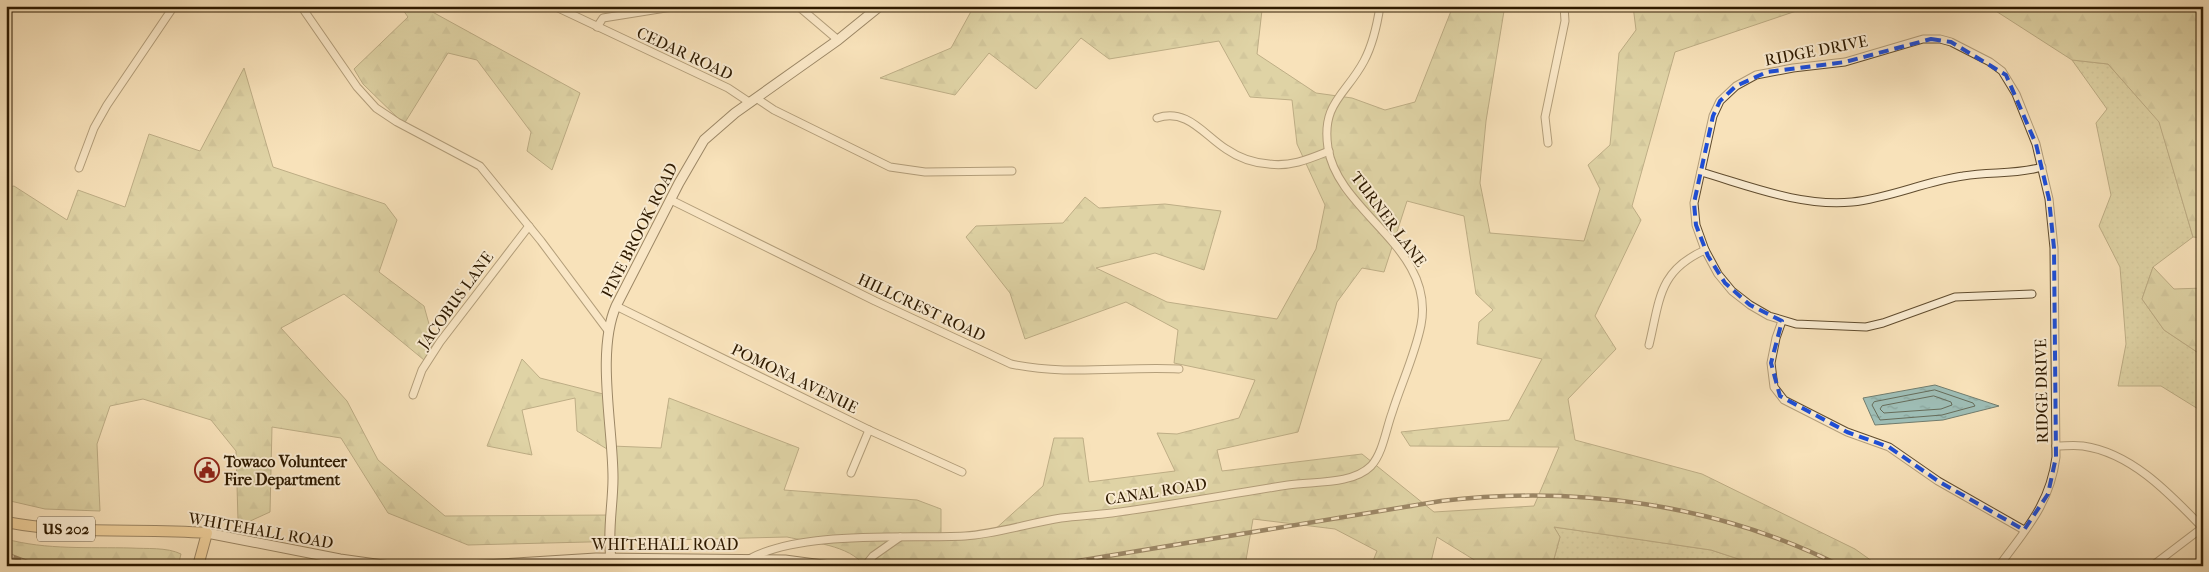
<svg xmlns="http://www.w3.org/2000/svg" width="2209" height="572" viewBox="0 0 2209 572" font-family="'IM FELL French Canon',serif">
  <defs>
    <pattern id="grass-dots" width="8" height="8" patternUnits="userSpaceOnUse" patternTransform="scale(1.25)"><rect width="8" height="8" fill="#c1c28d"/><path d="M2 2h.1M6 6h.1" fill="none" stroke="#a6a678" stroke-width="1.8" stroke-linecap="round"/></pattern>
    <pattern id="forest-firs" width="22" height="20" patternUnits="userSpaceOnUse" patternTransform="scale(1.25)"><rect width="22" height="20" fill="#c1c28d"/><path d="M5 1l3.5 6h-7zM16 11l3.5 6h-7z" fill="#a6a678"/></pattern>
    <pattern id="water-ripples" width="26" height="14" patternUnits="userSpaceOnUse" patternTransform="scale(1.25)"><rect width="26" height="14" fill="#9ebdb5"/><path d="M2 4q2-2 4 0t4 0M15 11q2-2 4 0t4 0" fill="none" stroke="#88a29a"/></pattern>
  </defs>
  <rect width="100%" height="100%" fill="#f8e2ba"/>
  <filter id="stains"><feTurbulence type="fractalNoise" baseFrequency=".004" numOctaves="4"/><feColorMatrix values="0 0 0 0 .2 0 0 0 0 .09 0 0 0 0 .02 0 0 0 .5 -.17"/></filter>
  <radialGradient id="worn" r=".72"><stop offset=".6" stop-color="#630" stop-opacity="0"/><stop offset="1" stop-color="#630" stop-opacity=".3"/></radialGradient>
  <g fill="url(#grass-dots)" stroke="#786e46">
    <polygon points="2072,60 2108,64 2159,121 2193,237 2153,267 2142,299 2164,330 2203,356 2203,412 2161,386 2118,386 2126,344 2120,267 2099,226 2111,195 2096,123 2107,109"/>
    <polygon points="1554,527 1711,550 1760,566 1552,566 1560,537"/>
  </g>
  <g fill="url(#forest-firs)" stroke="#786e46" fill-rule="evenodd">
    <polygon points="400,6 430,6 427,9 580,93 552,170 527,151 531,132 477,60 448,53 404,124 363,84 354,69 408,17"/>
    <path d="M974,6H1233L1262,10L1257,54L1316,93L1352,98L1385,110L1415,102L1453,6H1499L1504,11L1486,121L1480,183L1490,233L1584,241L1600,189L1588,165L1610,145L1619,53L1636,30L1633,6H1811L1675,52L1632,206L1641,220L1595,316L1616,349L1568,399L1575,440L1702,474L1855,549L1879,566H1760L1711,550L1554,527L1560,537L1552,566H1475L1476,561L1437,537L1430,566H1371L1377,551L1335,529L1253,519L1245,566H864C851,545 809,542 787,537L468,545L388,513L341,438L272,427L270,512L248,522L238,520L236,451L211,420L143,399L110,406L97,444L100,511L45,509L6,500V188L14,186L67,220L78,190L125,207L149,134L200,151L244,68L273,167L385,204L397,220L379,272L424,306L434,342L424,360L344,294L281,328L347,401L378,460L445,516L614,515L612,452L577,431L575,398L522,410L532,455L487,446L522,359L540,378L607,395L612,446L661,448L669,398L799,448L784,490L917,500L941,509V535L992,532L1043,486L1054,438H1083L1089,482L1175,471L1157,433L1177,434L1239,418L1255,380L1174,363L1178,330L1126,302L1025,339L1010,293L966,237L976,226L1063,223L1085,197L1099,208L1165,204L1221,211L1204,270L1155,253L1096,268L1167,302L1277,319L1316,249L1325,205L1297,144L1292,100L1250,97L1219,41L1109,59L1081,38L1036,89L989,53L955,95L880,78L951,48ZM1407,201L1464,216L1476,294L1493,310L1479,322L1477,344L1542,359L1509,420L1401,432L1410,446L1559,447L1534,506L1434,512L1362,454L1222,471L1217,450L1298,432L1337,302L1362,268L1384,272Z"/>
    <polygon points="1988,6 2203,6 2203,238 2193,237 2159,122 2108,64 2072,60"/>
    <polygon points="2153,267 2174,289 2203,288 2203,356 2164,330 2142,299"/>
    <path d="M6,539C46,550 90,547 131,548C146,549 167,547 181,554L178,566H7Z"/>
  </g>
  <polygon fill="url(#water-ripples)" stroke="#717c6d" points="1935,385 1999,406 1943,420 1875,425 1863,398"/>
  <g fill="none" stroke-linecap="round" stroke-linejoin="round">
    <g stroke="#666c5a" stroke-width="1">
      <polygon points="1935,390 1973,403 1975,406 1942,415 1880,420 1872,405 1874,402"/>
      <polygon points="1934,396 1951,402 1952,405 1941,409 1884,413 1880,409 1882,406"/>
    </g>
    <defs>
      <g id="street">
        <polyline points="301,6 357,87 376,108 397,122 480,166 541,241 609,332"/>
        <polyline points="554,6 728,88 749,102"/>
        <polyline points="798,6 838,40"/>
        <polyline points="597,27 603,18 678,6"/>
        <polyline points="756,98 774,110 890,167 925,172 1012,171"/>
        <path d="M1157,118C1187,108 1203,134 1226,149C1239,158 1254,163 1269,164C1291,167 1309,159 1329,151"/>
        <polyline points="1548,143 1545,117 1565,21 1564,6"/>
        <polyline points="79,168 94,128 107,105 174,6"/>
        <path d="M1701,172C1750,186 1801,207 1852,202C1890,198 1926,181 1963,176C1990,171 2015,175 2042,167"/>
        <path d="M671,200L875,301L1011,364C1066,376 1124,366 1179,369"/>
        <polyline points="616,306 869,430 962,472"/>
        <polyline points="1782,321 1776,338 1771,363 1774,387 1784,400 1847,432 1889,447 1938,481 2024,530"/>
        <path d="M1649,345C1660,300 1658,271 1705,250"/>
        <polyline points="413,395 422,370 440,342 529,226"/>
        <path d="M2056,446C2065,446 2074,445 2083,446C2132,453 2170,494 2203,528"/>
        <polyline points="851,473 869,430"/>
        <path d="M749,559C802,530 904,539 965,536C997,534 1029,523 1061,518C1078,516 1095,515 1112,513C1171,505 1230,494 1288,485C1313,481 1352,485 1371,466C1383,453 1386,429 1392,413C1401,384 1415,355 1421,325C1436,248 1338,213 1328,148C1321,103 1346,95 1364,61C1373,44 1377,26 1380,6"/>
        <polyline points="865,566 873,556 900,537"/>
        <path d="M1999,566C2026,529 2050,504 2056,457L2054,248L2049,199L2036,144L2016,94L2002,71L1990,62L1951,42L1940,39H1923L1845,62L1793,68L1756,75L1736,86L1720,101L1713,116L1694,203L1696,225L1705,250L1718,274L1732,291L1750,305L1769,316L1796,324L1866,327L1883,323L1955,297L2032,294"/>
        <polyline points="2152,566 2202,528"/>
      </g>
      <g id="secondary">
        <polyline points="207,533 340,559 390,566"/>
        <path d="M611,559C607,532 613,505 613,478C613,427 596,352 616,306L679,183L704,140L735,113L838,40L880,6"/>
        <polyline points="469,566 596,558 785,560 830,566"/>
      </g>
      <path id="primary" d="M6,522C72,535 140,528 207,533L198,566"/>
    </defs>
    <use href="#street" stroke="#604c2e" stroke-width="9"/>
    <use href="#secondary" stroke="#2e1a00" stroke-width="11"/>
    <use href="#primary" stroke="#2e1a00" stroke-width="12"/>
    <use href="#street" stroke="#faecd2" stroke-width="7"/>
    <use href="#secondary" stroke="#faecd2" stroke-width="9"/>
    <use href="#primary" stroke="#ecc17d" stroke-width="10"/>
    <defs>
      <g id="rail">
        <polyline points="6,554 38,566"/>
        <path d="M1047,566L1441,501C1578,485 1717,504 1841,566"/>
      </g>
    </defs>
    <use href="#rail" stroke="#2e1a00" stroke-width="4.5"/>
    <use href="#rail" stroke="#faecd2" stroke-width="2.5" stroke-dasharray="8" stroke-linecap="butt"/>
  </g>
  <path d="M0 0H2209V572H0ZM1931,39L1951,42L2006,75L2036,144L2049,199L2054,248L2056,457L2048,494L2024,530L1938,481L1889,447L1847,432L1780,396L1771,363L1782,321L1750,305L1725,283L1708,256L1696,225L1694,203L1713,116L1720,101L1736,86L1767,72L1845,62Z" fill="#f8e2ba" fill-opacity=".55" fill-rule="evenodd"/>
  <path fill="none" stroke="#1d4ed8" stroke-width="4" stroke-dasharray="10 6" stroke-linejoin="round" d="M1931,39L1951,42L2006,75L2036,144L2049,199L2054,248L2056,457L2048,494L2024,530L1938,481L1889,447L1847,432L1780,396L1771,363L1782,321L1750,305L1725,283L1708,256L1696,225L1694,203L1713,116L1720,101L1736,86L1767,72L1845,62Z"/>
  <defs>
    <symbol id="civic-ring" viewBox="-11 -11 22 22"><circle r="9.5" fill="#faecd2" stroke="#8f2418" stroke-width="1.5"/><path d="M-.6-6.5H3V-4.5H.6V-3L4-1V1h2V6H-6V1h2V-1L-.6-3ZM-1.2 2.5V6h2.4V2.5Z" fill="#8f2418"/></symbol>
  </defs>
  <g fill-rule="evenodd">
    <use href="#civic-ring" x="193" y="456" width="28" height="28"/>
  </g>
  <g text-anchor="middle" stroke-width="4" stroke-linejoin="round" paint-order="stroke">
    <rect fill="#faecd2" stroke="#6b593f" stroke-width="1" x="37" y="516.5" width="58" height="25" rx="4"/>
    <g font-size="15" font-weight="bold" fill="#2e1a00">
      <text x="66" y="534">US 202</text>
    </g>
    <g font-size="16" fill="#2e1a00" stroke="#faecd2">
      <text transform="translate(1816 50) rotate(-11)" y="6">RIDGE DRIVE</text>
      <text transform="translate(685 53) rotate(25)" y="6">CEDAR ROAD</text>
      <text transform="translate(1389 219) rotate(53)" y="6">TURNER LANE</text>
      <text transform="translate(639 230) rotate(-63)" y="6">PINE BROOK ROAD</text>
      <text transform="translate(455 300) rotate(-54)" y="6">JACOBUS LANE</text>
      <text transform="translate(922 307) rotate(25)" y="6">HILLCREST ROAD</text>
      <text transform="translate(795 378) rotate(26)" y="6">POMONA AVENUE</text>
      <text transform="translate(2041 391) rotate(-91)" y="6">RIDGE DRIVE</text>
      <text transform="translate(1156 491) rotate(-9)" y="6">CANAL ROAD</text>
      <text transform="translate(261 530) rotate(10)" y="6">WHITEHALL ROAD</text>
      <text x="665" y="550">WHITEHALL ROAD</text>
    </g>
    <g font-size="16" font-weight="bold" fill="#2e1a00" stroke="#faecd2" text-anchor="start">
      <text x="224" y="467">Towaco Volunteer<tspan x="224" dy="18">Fire Department</tspan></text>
    </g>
  </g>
  <rect width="2209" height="572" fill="none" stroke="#f8e2ba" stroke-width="25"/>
  <rect x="8" y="8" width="2194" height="557" fill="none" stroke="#2e1a00" stroke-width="2.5"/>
  <rect x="12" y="12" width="2184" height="547" fill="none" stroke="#2e1a00"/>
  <rect width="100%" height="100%" filter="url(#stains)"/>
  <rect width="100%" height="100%" fill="url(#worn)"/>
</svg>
